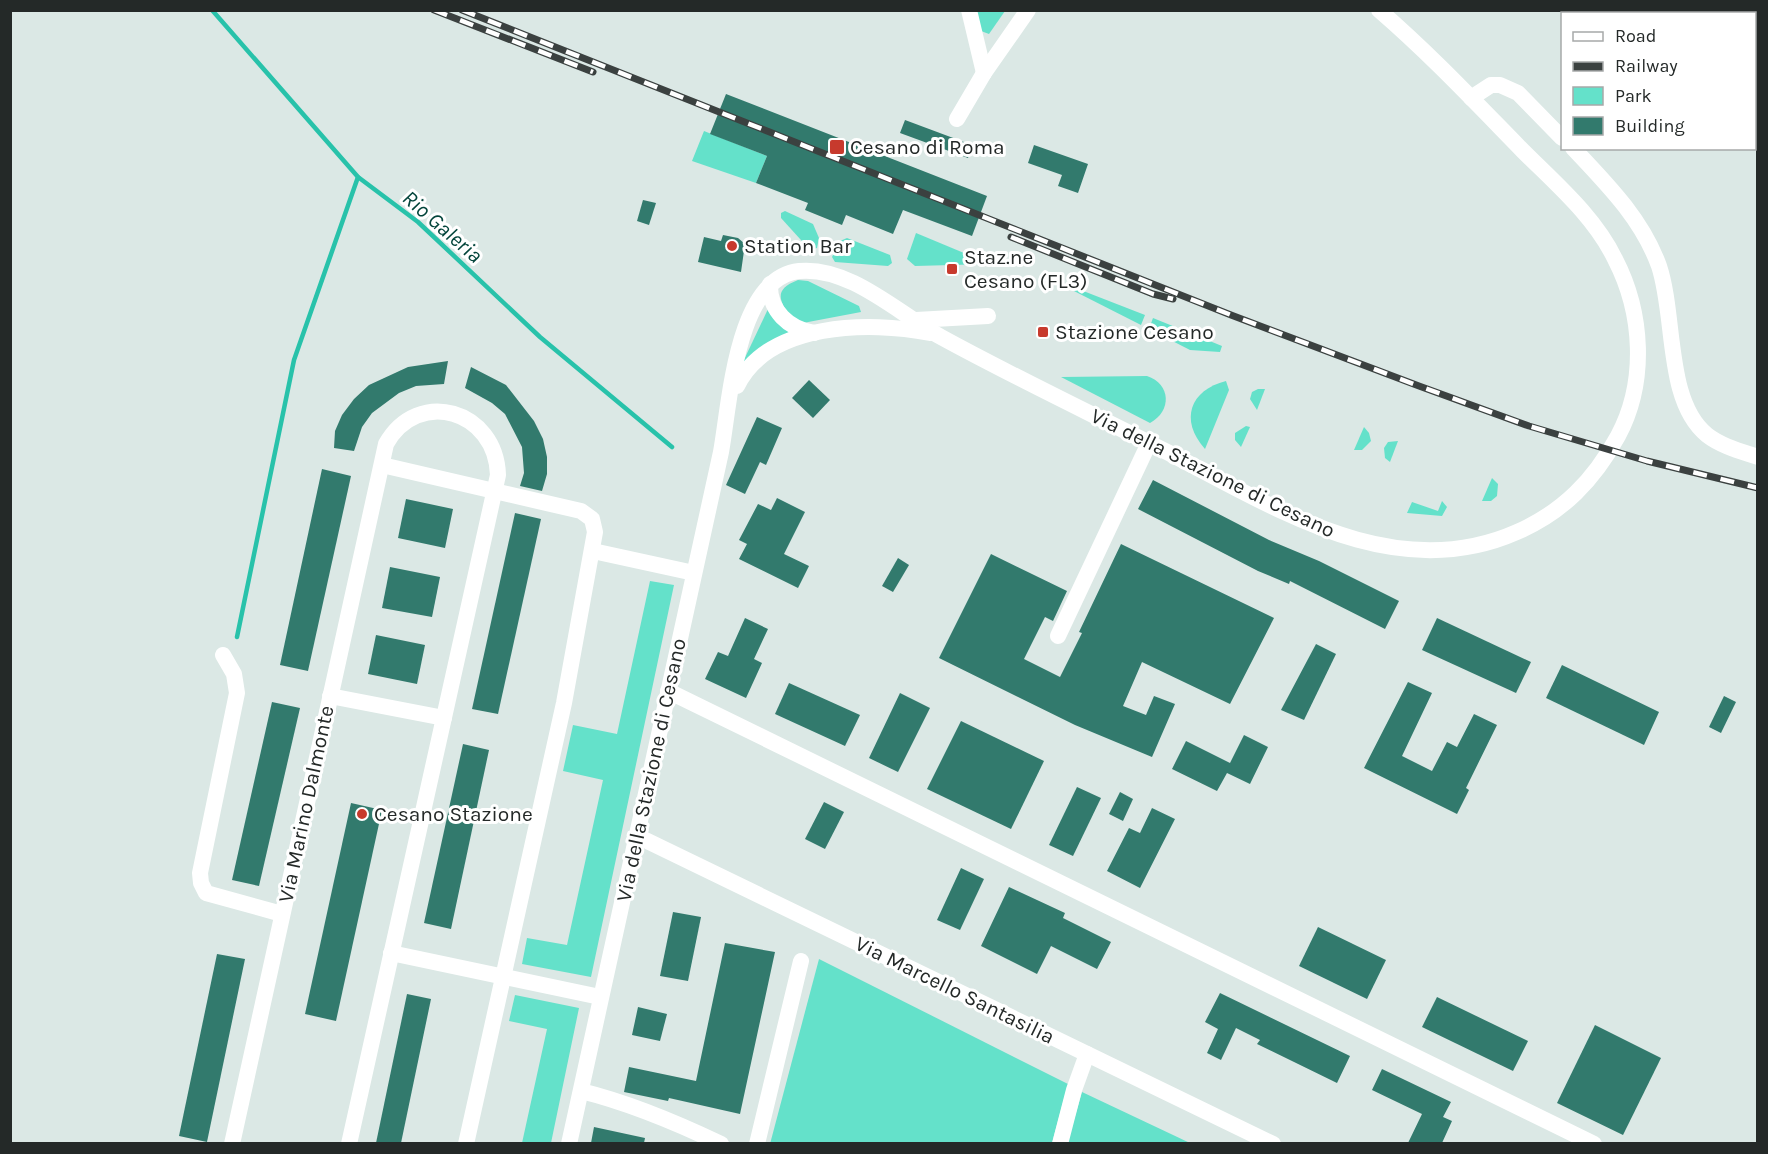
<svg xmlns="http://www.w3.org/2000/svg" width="1768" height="1154" viewBox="0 0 1768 1154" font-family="Karla,sans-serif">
  <rect width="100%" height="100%" fill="#dbe8e5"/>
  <g fill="#64e1ca">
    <polygon points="976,11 1005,11 989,34 981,31"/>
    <polygon points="704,131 767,156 756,183 692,161"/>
    <polygon points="785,211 813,224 819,238 817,248 810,250 781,218 781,213"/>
    <polygon points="916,233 988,263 989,264 915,266 907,259"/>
    <polygon points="847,238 890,255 892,263 888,266 835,262 832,257 840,241"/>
    <path d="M798,280L808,281L859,306L861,312L803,323L792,320C780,301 772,290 798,280Z"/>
    <polygon points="1073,287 1145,315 1141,325 1072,290"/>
    <polygon points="768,309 792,334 742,364"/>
    <polygon points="1153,318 1222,346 1220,352 1190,350 1149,329"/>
    <path d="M1147,376C1171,384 1172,411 1150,423L1061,377Z"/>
    <path d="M1226,381L1229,390L1205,449C1179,420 1190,390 1226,381Z"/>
    <polygon points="1258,389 1265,389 1257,410 1250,399 1252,392"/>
    <polygon points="1246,426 1250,427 1241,447 1235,440 1235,433"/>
    <polygon points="1364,427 1369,433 1371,441 1362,450 1354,450"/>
    <polygon points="1398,441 1390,462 1385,458 1384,448 1388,442"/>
    <polygon points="1492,478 1498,484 1497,496 1491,501 1482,501"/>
    <polygon points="1442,501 1447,507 1442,516 1407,513 1412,502 1438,511"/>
    <polygon points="650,581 674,585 591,977 522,964 527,938 567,945 603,780 563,771 573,725 617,734"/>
    <polygon points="819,959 1068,1084 1052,1143 770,1144"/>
    <polygon points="515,995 579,1008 551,1143 522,1143 547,1029 509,1021"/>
    <polygon points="1082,1092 1190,1143 1067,1144"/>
  </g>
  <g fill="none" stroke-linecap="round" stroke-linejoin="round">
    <g stroke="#28c2aa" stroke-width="4.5">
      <polyline points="212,10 358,177 418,222 540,337 672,447"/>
      <polyline points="237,637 294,360 358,177"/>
    </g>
  </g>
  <g fill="#327a6d">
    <polygon points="726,94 987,196 972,236 903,210 893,234 846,215 842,225 805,210 808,203 756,183 767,156 710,134"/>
    <polygon points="905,120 972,145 968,158 900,133"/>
    <polygon points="1034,145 1088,164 1078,193 1058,186 1062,175 1028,163"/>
    <polygon points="643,200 656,203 649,225 637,221"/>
    <polygon points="723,235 738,238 745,244 741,272 698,262 704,237 721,241"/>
    <polygon points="448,361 444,384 416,386 399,393 372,413 362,427 354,451 334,448 335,431 342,415 354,399 369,385 408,367"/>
    <polygon points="471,367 506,385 534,421 543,439 547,457 547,474 542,491 520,486 524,473 522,447 505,414 492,403 465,388"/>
    <polygon points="809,380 830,400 813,418 792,398"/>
    <polygon points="757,417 782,428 766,465 760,462 745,494 726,485"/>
    <polygon points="322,469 351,476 308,671 280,665"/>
    <polygon points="1153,480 1269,540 1319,561 1399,601 1385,629 1290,581 1289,584 1258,571 1138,509"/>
    <polygon points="777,498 805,512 784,554 809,566 798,588 739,559 747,544 739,540 758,504 771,510"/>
    <polygon points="406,499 453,509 445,548 398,538"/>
    <polygon points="515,513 541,519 498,714 472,709"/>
    <polygon points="1121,544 1274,618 1230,704 1142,662 1123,706 1146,715 1154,696 1175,704 1152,757 1075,725 939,658 991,554 1067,591 1053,621 1045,617 1024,659 1060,677 1082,633 1079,632"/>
    <polygon points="898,558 909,565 893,592 882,586"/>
    <polygon points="390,567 440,577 432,617 382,608"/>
    <polygon points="745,618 768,629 754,659 762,663 746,698 705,679 718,652 728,656"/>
    <polygon points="1437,618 1531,662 1516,693 1422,650"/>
    <polygon points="376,635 425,645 417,684 368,674"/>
    <polygon points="1316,644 1336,654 1304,720 1281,710"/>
    <polygon points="1562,665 1659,712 1644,745 1546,698"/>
    <polygon points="1408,682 1432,693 1402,756 1432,771 1447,742 1457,747 1474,714 1497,725 1466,788 1469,790 1457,814 1364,768"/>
    <polygon points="789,683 860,715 845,746 775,714"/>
    <polygon points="900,693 930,708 898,772 869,758"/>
    <polygon points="1724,696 1736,702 1721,733 1709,727"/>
    <polygon points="272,702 300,708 259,886 232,880"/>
    <polygon points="961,721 1044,761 1011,829 927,789"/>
    <polygon points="1244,735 1268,747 1250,784 1227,773 1217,791 1172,769 1186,741 1230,763"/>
    <polygon points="463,744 489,750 451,929 424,923"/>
    <polygon points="1077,787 1101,798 1073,856 1049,845"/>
    <polygon points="1120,792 1133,799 1123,821 1109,814"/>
    <polygon points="824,802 844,812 825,849 805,839"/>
    <polygon points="351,803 382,810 336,1021 305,1014"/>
    <polygon points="1152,808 1175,819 1140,888 1107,871 1129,828 1140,833"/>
    <polygon points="961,868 984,879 960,930 937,920"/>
    <polygon points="1009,887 1065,913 1063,918 1111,942 1097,969 1051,946 1037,974 981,946"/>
    <polygon points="673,912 701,917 688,981 660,976"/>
    <polygon points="1318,927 1386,960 1367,999 1299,966"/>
    <polygon points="725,943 775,952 740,1114 669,1098 668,1101 624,1092 629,1067 696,1081"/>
    <polygon points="217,954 245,959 207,1142 179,1136"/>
    <polygon points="1220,993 1350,1056 1337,1083 1257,1044 1260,1040 1236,1028 1221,1060 1207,1053 1218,1029 1205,1022"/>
    <polygon points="407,994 431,999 401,1143 376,1143"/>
    <polygon points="1437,997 1528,1041 1513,1071 1422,1027"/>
    <polygon points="638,1007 667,1014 660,1041 632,1035"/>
    <polygon points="1595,1025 1661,1058 1623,1135 1557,1103"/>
    <polygon points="1382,1069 1451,1102 1443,1117 1452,1121 1442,1143 1408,1143 1422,1114 1372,1090"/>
    <polygon points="594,1127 645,1138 644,1143 591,1143"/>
  </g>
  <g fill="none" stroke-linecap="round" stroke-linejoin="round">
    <g stroke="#fff" stroke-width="16">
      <polyline points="969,10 984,73"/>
      <polyline points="1471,98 1491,85 1500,85 1518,93 1562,138"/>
      <polyline points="957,119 984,73 1028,10"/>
      <path d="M1573,148C1607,184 1642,219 1659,266C1676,317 1665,401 1707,435C1721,446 1740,451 1758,457"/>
      <path d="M770,284C769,311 789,329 814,333"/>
      <polyline points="916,320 988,316"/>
      <path d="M737,386C768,322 870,321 930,333"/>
      <polyline points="382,465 581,511 592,519 595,532 564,703 466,1144"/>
      <polyline points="593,551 694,573"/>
      <polyline points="1058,636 1149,443"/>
      <polyline points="223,655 234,674 237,693 200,873 201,883 206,893 282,914"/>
      <polyline points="668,691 1594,1144"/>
      <polyline points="330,696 444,718"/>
      <polyline points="637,836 1273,1144"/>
      <polyline points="391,953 600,997"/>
      <path d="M581,1091C630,1103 675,1122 721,1144"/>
      <path d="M232,1144L386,444C418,387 496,410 498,475L349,1144"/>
      <path d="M569,1144L721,452C730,403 736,278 799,271C850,266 899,314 941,337C1014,377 1090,413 1165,451C1273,506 1393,587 1517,532C1563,512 1594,480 1618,436C1647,382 1643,313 1615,259C1594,216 1556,184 1523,151C1476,103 1430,54 1379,10"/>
      <polyline points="757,1144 801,961"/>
      <polyline points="1060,1144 1074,1090 1087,1054"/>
    </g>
    <defs>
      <g id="rail">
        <polyline points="434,10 593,72"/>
        <polyline points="462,10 1231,315 1419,386 1529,426 1647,461 1758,488"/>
        <polyline points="1011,237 1153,294 1173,299"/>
      </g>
    </defs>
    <use href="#rail" stroke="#3b4140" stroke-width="7"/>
    <use href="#rail" stroke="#fff" stroke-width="4.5" stroke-dasharray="14" stroke-linecap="butt"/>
  </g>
  <g fill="#c73a2d" stroke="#fff" stroke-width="2">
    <rect x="829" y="139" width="16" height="16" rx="3"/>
    <circle cx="732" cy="246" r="6"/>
    <rect x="946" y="263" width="12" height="12" rx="3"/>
    <rect x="1037" y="326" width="12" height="12" rx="3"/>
    <circle cx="362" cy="814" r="6"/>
  </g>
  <g text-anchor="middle" stroke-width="6" stroke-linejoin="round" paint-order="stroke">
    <g font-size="21" fill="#242928" stroke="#fff" text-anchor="start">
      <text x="850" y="154">Cesano di Roma</text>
      <text x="744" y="253">Station Bar</text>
      <text x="964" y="264">Staz.ne<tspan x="964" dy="24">Cesano (FL3)</tspan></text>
      <text x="1055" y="339">Stazione Cesano</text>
      <text x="374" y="821">Cesano Stazione</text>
    </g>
    <g font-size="21" fill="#242928" stroke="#fff">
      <text transform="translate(1213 473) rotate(26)" y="7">Via della Stazione di Cesano</text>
      <text transform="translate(651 770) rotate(-78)" y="7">Via della Stazione di Cesano</text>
      <text transform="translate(306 804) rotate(-78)" y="7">Via Marino Dalmonte</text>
      <text transform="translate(955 990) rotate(26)" y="7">Via Marcello Santasilia</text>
    </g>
    <g font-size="22" font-style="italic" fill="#03453b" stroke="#fff">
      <text transform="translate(443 226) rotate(41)" y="8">Rio Galeria</text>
    </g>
  </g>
  <rect width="1768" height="1154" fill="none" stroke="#242928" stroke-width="24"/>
  <rect x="1561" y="12" width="195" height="138" fill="#ffffff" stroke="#a7a9a9" stroke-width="1.5"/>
  <rect x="1573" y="32" width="30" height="9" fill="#ffffff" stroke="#a7a9a9" stroke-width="1.5"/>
  <text x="1615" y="42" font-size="18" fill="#242928">Road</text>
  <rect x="1573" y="62" width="30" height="9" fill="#3b4140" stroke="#a7a9a9" stroke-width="1.5"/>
  <text x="1615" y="72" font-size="18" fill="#242928">Railway</text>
  <rect x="1573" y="87" width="30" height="18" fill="#64e1ca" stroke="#a7a9a9" stroke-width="1.5"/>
  <text x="1615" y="102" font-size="18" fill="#242928">Park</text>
  <rect x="1573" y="117" width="30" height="18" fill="#327a6d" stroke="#a7a9a9" stroke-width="1.5"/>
  <text x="1615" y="132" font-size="18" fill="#242928">Building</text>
</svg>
